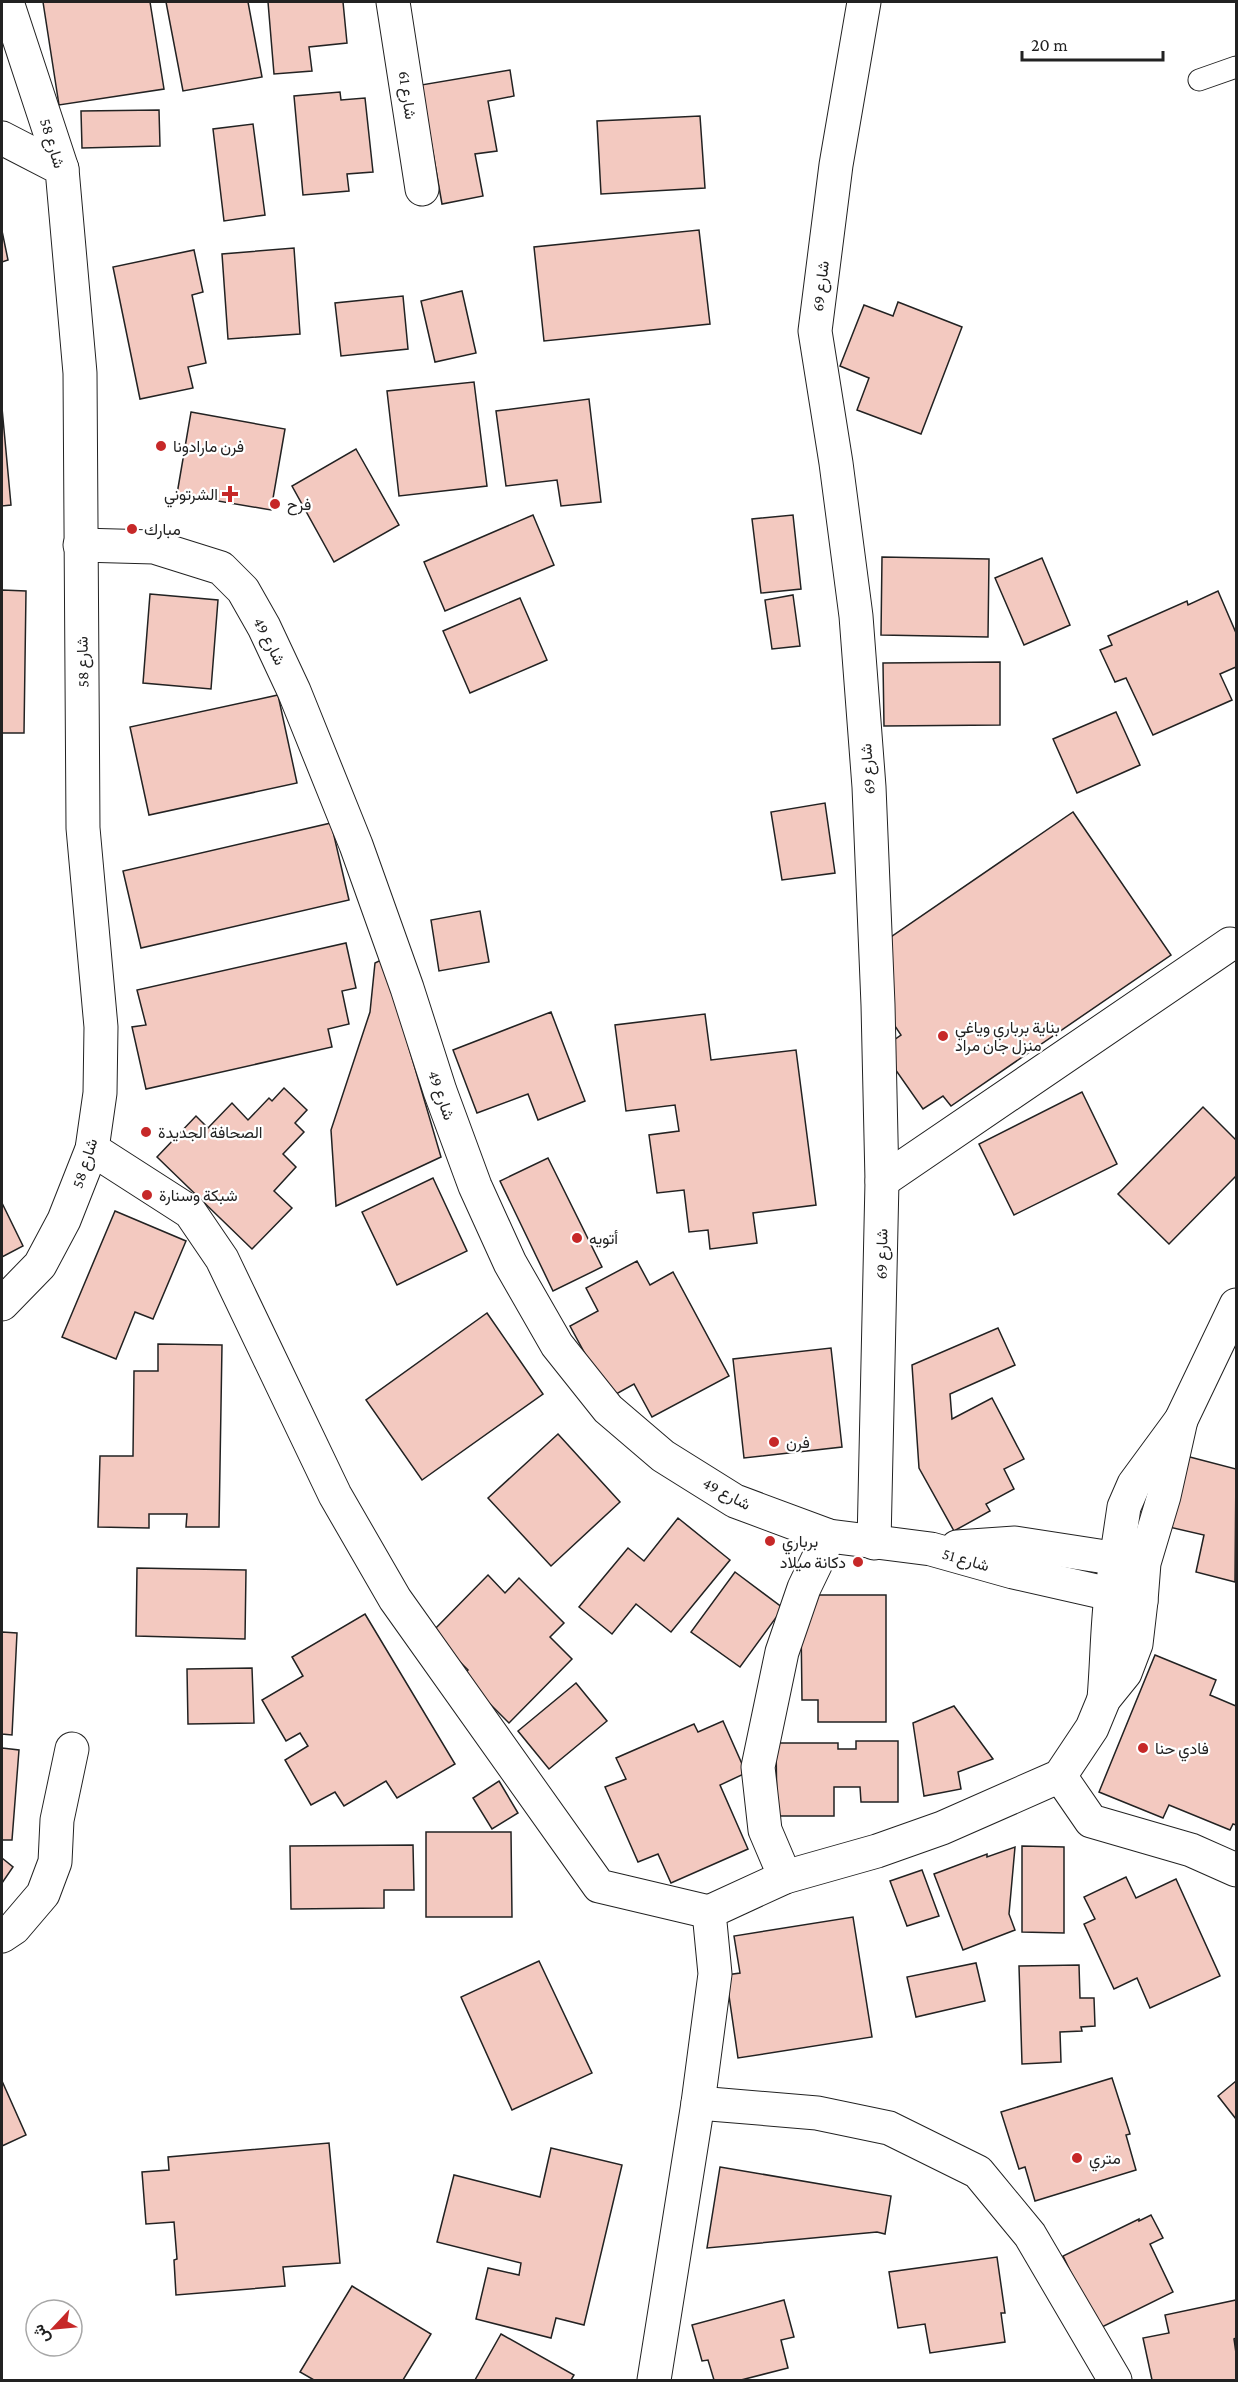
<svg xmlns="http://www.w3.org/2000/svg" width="1238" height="2382" viewBox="0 0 1238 2382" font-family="'Crimson Pro',Vazirmatn,serif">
  <rect width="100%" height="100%" fill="#fff"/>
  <g fill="#f3c9c0" stroke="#222" stroke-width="1.5">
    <polygon points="43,2 150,2 164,89 59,105"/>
    <polygon points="166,2 248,2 262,77 183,91"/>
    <polygon points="268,2 343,2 347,43 309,47 312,71 274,74"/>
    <polygon points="510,70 514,96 488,101 497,151 475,154 483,196 442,204 421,85"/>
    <polygon points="340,92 341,100 365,98 373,172 347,174 349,191 303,195 294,96"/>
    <polygon points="159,110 160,146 82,148 81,111"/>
    <polygon points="700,116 705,188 601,194 597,121"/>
    <polygon points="253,124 265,215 224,221 213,129"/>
    <polygon points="699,230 710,324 544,341 534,247"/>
    <polygon points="2,231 8,260 2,262"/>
    <polygon points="294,248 300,334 228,339 222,254"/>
    <polygon points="194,250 203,292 192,295 206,363 188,367 193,388 140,399 113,267"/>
    <polygon points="462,291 476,353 435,362 421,301"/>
    <polygon points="403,296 408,349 341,356 335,303"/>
    <polygon points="898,302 962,327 921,434 857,410 869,378 840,366 864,305 893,316"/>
    <polygon points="474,382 487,486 399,496 387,391"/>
    <polygon points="589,399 601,502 561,506 557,480 506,486 496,411"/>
    <polygon points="2,408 11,505 2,506"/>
    <polygon points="191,412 285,429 271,510 177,494"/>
    <polygon points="356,449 399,525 334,562 292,486"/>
    <polygon points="533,515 554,565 445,611 424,562"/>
    <polygon points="793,515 801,589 761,593 752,519"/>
    <polygon points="882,557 989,559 988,637 881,635"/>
    <polygon points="1042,558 1070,625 1024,645 995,578"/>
    <polygon points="2,590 26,591 24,733 2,733"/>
    <polygon points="1218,591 1236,633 1236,667 1220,674 1232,700 1153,735 1126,678 1115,682 1100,650 1112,645 1108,636 1187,601 1188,605"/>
    <polygon points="150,594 218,600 211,689 143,683"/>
    <polygon points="793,595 800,646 772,649 765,600"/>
    <polygon points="520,598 547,660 470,693 443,631"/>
    <polygon points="1000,662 1000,725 884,726 883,663"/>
    <polygon points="278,695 297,783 149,815 130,727"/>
    <polygon points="1116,712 1140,765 1077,793 1053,739"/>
    <polygon points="825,803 835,873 782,880 771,812"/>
    <polygon points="1073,812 1171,955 951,1106 943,1096 923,1109 881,1049 901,1035 883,1008 888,939"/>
    <polygon points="331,823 349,900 141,948 123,871"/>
    <polygon points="480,911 489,962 439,971 431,920"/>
    <polygon points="346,943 356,988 342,991 349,1024 328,1029 332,1047 146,1089 132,1027 146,1025 137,990"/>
    <polygon points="383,959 441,1157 336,1206 331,1130 370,1012 375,963"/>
    <polygon points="551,1012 585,1101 538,1120 528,1094 477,1113 453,1050"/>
    <polygon points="705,1014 711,1060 796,1050 816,1205 753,1213 757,1243 710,1249 708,1230 689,1232 684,1190 657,1193 649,1135 679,1131 675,1105 626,1111 615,1025"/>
    <polygon points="284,1088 307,1110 295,1123 304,1132 283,1154 296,1167 274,1191 292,1208 252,1249 157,1157 196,1116 208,1128 232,1103 248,1120 269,1098 272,1101"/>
    <polygon points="1082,1092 1117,1164 1014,1215 979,1144"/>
    <polygon points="1203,1107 1236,1140 1236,1176 1169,1244 1118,1194"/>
    <polygon points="548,1158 602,1267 553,1291 500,1181"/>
    <polygon points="433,1178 467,1251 397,1285 362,1212"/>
    <polygon points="2,1203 23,1246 2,1257"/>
    <polygon points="115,1211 186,1241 153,1319 135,1312 116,1359 62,1337"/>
    <polygon points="637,1261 650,1285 673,1272 729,1376 652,1417 634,1384 609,1398 570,1326 598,1311 586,1288"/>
    <polygon points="487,1313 543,1394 422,1480 366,1400"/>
    <polygon points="998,1328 1015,1365 950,1394 952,1419 992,1398 1024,1459 1004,1469 1014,1489 986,1504 990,1511 954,1531 919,1468 912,1365"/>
    <polygon points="158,1344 222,1345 219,1527 186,1527 187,1514 149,1514 149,1528 98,1527 100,1456 133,1456 134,1371 158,1371"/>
    <polygon points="831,1348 842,1447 744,1458 733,1359"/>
    <polygon points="558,1434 620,1502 551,1566 488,1498"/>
    <polygon points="1186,1456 1236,1469 1235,1582 1196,1572 1204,1535 1169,1527"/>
    <polygon points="678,1518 730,1560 671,1632 636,1604 612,1634 579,1607 628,1548 644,1561"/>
    <polygon points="137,1568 246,1570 245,1639 136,1636"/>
    <polygon points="735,1572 783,1608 740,1667 691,1632"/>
    <polygon points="488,1575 505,1593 519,1578 564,1623 550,1637 572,1659 509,1723 462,1676 468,1670 431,1633"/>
    <polygon points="818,1595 886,1595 886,1722 818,1722 818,1700 802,1700 801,1622"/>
    <polygon points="365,1614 455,1764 397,1798 386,1781 344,1806 335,1792 311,1805 285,1760 308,1746 300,1733 286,1741 262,1700 303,1676 292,1657"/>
    <polygon points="2,1632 17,1633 12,1735 2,1734"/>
    <polygon points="1155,1655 1216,1680 1210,1695 1236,1706 1236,1825 1233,1824 1230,1830 1169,1805 1163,1818 1099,1792"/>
    <polygon points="252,1668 254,1723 188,1724 187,1669"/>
    <polygon points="576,1683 607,1721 549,1769 518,1731"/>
    <polygon points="954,1706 993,1759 958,1772 961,1789 924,1796 913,1723"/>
    <polygon points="723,1721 746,1773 720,1785 748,1849 671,1883 658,1854 638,1862 605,1787 626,1779 616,1758 694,1724 698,1732"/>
    <polygon points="856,1741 898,1741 898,1802 861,1802 860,1787 834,1787 834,1816 777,1816 776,1743 838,1743 838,1749 856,1749"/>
    <polygon points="2,1748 19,1750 12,1840 2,1840"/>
    <polygon points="499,1781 518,1813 492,1829 473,1798"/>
    <polygon points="426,1832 511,1832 512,1917 426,1917"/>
    <polygon points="413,1845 414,1890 384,1890 384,1908 291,1909 290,1846"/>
    <polygon points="1022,1846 1064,1847 1064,1933 1022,1932"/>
    <polygon points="1015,1847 1009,1914 1015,1930 963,1950 934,1874 987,1854 987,1857"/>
    <polygon points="2,1858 13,1867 2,1883"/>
    <polygon points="922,1870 939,1916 907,1926 890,1881"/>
    <polygon points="1126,1877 1136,1898 1176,1879 1220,1976 1150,2008 1137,1978 1114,1989 1084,1924 1095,1919 1084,1897"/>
    <polygon points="853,1917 872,2037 738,2058 726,1975 740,1973 734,1936"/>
    <polygon points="539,1961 592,2073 512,2110 461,1997"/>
    <polygon points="976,1963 985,2001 916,2017 907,1977"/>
    <polygon points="1079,1965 1080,1998 1094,1998 1095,2026 1081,2027 1082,2031 1060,2032 1061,2062 1022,2064 1019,1966"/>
    <polygon points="1112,2078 1130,2134 1126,2135 1136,2170 1035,2201 1025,2167 1019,2169 1001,2112"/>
    <polygon points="2,2081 26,2135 2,2146"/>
    <polygon points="1236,2081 1236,2119 1218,2096"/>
    <polygon points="329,2143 340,2263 283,2267 285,2286 176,2295 174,2260 177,2259 174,2222 146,2224 142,2172 169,2170 168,2157"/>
    <polygon points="551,2148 622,2165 584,2325 556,2318 551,2338 476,2319 488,2268 519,2275 521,2263 437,2242 454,2175 540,2197"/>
    <polygon points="720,2167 891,2196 885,2234 877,2232 707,2248"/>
    <polygon points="1151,2215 1163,2238 1150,2244 1173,2292 1098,2329 1063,2256 1139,2219 1139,2221"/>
    <polygon points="997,2257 1005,2313 1001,2313 1005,2342 930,2353 925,2324 898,2328 889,2272"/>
    <polygon points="352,2286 431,2334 403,2380 314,2380 300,2372"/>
    <polygon points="784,2300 794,2337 781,2340 788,2368 741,2380 714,2380 708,2360 702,2361 692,2325"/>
    <polygon points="1236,2300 1236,2338 1234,2339 1236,2353 1236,2380 1152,2380 1143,2338 1169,2333 1165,2315"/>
    <polygon points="501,2334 574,2375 571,2380 475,2380"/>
  </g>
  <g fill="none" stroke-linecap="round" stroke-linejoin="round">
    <defs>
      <polyline id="lane" points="1199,80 1236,67"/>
      <g id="street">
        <polyline points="7,2 62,169"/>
        <polyline points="393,2 422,189"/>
        <polyline points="92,1149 190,1212 222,1259 335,1495 395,1599 599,1886 709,1912"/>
        <polyline points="882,1181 1230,944"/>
        <path d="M1104,1699C1107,1664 1107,1630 1111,1595"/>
        <polyline points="1060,1776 1091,1821 1191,1850 1236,1870"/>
        <polyline points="785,1877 765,1830 758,1767 782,1652 804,1588 829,1536"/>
        <polyline points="2,1936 14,1928 43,1894 55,1862 57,1820 72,1749"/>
        <polyline points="698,2103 817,2113 889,2128 978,2172 1030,2235 1115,2380"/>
        <polyline points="654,2380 698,2103 715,1974 709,1912 785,1877 877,1851 942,1828 1060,1776 1092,1728 1104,1699 1125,1673 1136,1644 1141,1601"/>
      </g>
      <g id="secondary">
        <polyline points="864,2 836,165 815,331 836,463 856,616 869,787 878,1005 882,1181 874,1543"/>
        <polyline points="2,138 62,169 80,373 83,828 101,1027 100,1093 92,1149 64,1220 40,1265 2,1304"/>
        <polyline points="80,545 154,547 221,568 243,590 264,627 294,691 356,845 407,988 440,1091 475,1186 510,1263 557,1345 608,1409 663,1456 735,1501 829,1536 931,1549 1013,1572 1141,1601 1144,1563 1164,1496 1181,1420"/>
        <polyline points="957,1547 1015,1543 1138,1562"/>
        <polyline points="1111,1595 1124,1507 1134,1484 1181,1420 1236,1305"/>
      </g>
    </defs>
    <use href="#lane" stroke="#222" stroke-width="23"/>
    <use href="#street" stroke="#222" stroke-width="35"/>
    <use href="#secondary" stroke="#222" stroke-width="35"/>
    <use href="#lane" stroke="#fff" stroke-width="21"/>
    <use href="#street" stroke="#fff" stroke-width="33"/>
    <use href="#secondary" stroke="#fff" stroke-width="33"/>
  </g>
  <g fill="#c62828" stroke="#fff" stroke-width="2">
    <circle cx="161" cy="446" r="6"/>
    <path d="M227 485h6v6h6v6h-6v6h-6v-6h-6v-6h6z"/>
    <circle cx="275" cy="504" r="6"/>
    <circle cx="132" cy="529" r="6"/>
    <circle cx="943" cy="1036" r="6"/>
    <circle cx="146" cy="1132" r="6"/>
    <circle cx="147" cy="1195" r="6"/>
    <circle cx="577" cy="1238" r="6"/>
    <circle cx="774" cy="1442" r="6"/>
    <circle cx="770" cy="1541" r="6"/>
    <circle cx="858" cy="1562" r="6"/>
    <circle cx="1143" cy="1748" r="6"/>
    <circle cx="1077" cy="2158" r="6"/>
  </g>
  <g text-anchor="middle" stroke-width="4.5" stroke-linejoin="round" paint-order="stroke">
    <g font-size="16" fill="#222" stroke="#fff">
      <text transform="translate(408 95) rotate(82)" y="6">شارع 61</text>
      <text transform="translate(53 143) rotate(73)" y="6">شارع 58</text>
      <text transform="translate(820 286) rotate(-83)" y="6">شارع 69</text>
      <text transform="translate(270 641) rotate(63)" y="6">شارع 49</text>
      <text transform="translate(82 662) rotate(-91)" y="6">شارع 58</text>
      <text transform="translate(867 769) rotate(-94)" y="6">شارع 69</text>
      <text transform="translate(442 1095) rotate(71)" y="6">شارع 49</text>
      <text transform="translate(84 1163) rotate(-72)" y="6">شارع 58</text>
      <text transform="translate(881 1254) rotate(-89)" y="6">شارع 69</text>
      <text transform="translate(727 1493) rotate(28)" y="6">شارع 49</text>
      <text transform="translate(966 1559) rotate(16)" y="6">شارع 51</text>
    </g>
    <g font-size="16" fill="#222" stroke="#fff" text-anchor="start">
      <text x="173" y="452">فرن مارادونا</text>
      <text x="218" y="500" text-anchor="end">الشرتوني</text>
      <text x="287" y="510">فرح</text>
      <text x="144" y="535">مبارك</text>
      <text x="955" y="1033">بناية برباري وياغي<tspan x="955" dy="18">منزل جان مراد</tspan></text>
      <text x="158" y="1138">الصحافة الجديدة</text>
      <text x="159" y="1201">شبكة وسنارة</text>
      <text x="589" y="1244">أتويه</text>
      <text x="786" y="1448">فرن</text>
      <text x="782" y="1547">برباري</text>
      <text x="846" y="1568" text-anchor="end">دكانة ميلاد</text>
      <text x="1155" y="1754">فادي حنا</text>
      <text x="1089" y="2164">متري</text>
    </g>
  </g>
  <rect width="1238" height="2382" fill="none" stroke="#222222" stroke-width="6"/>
  <g transform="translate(54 2328) rotate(244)"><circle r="28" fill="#ffffff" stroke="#a7a7a7" stroke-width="1.5"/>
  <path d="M0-4.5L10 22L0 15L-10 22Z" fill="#c62828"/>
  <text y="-9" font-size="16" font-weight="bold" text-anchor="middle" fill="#222222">ش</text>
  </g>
  <path d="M1022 51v9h141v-9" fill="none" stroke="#222222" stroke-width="3"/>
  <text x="1031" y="51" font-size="18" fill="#222222" stroke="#ffffff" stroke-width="4.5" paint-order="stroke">20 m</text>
</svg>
